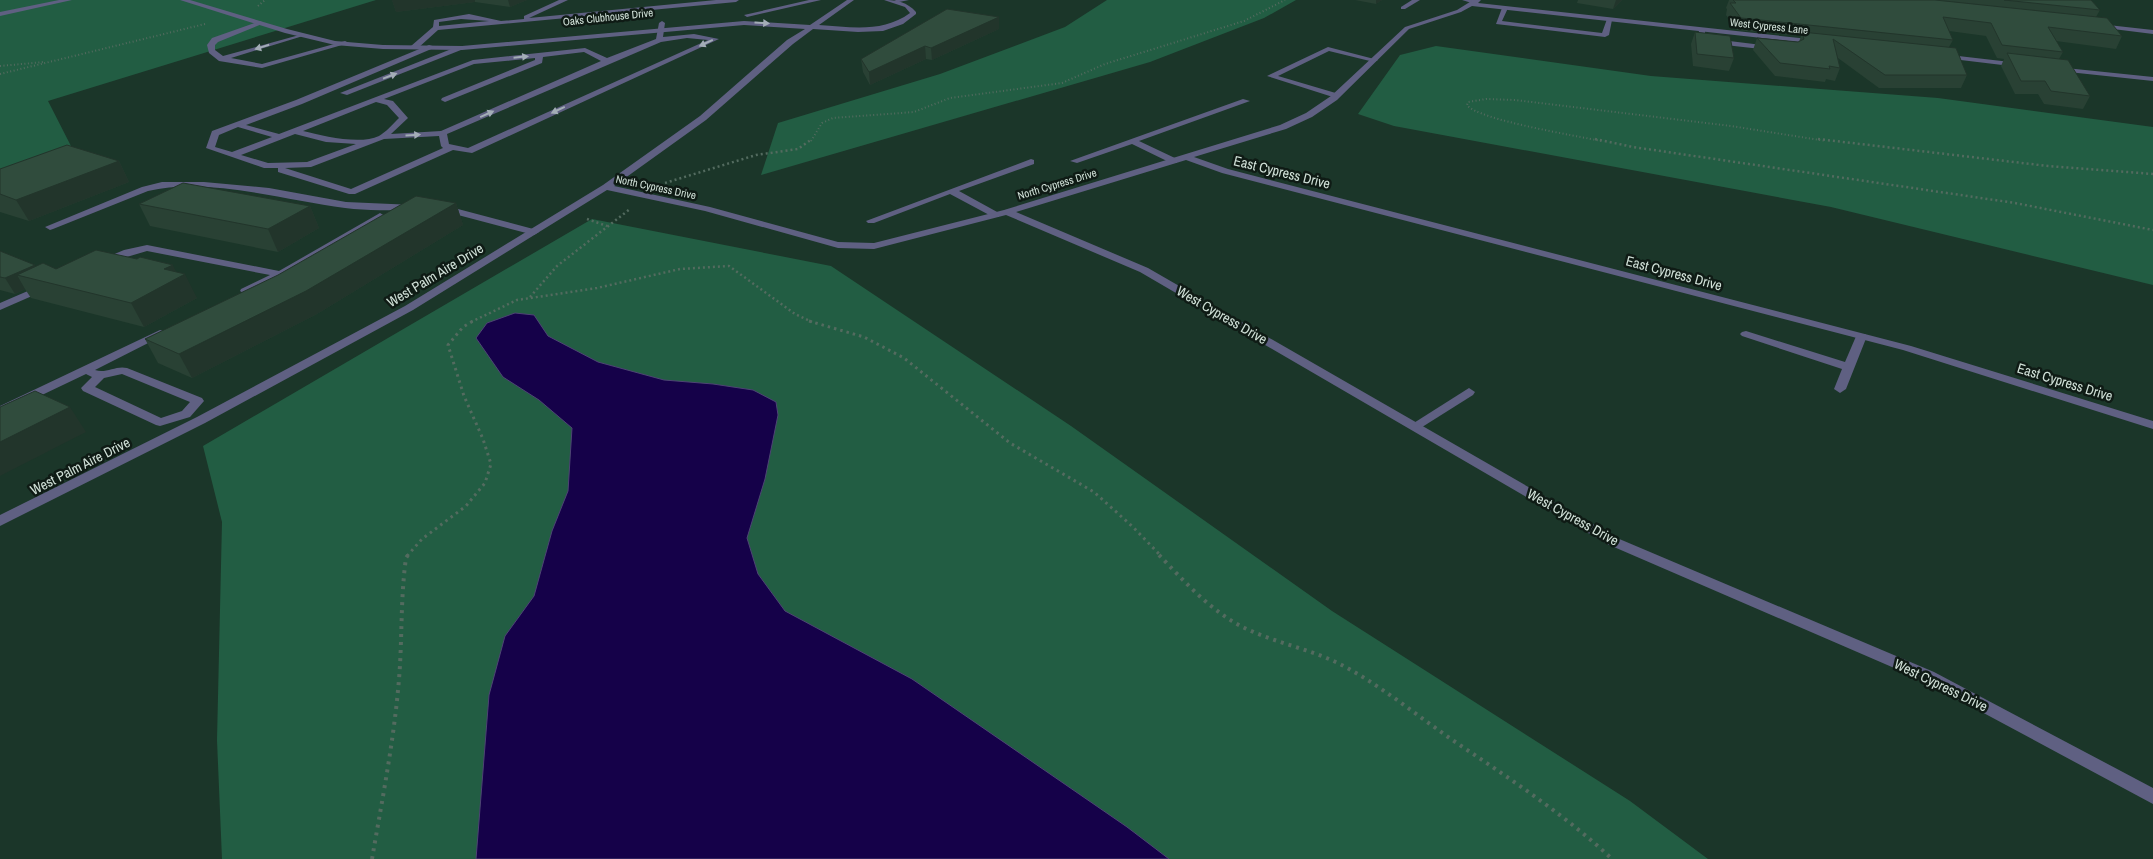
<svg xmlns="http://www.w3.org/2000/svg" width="2153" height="859" viewBox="0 0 2153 859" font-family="'Archivo Narrow',sans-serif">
  <rect width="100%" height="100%" fill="#1b3629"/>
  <g fill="#225d43">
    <polygon points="0,0 376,0 48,101 72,148 0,181"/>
    <polygon points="1107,0 1296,0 1264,18 1150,62 761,175 778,123 940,74 1065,27"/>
    <polygon points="1436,46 1651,76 1938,98 2153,127 2153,285 1831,207 1394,126 1358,114 1400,55"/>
    <polygon points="592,219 831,266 1071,426 1332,611 1630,801 1708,859 222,859 217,740 222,522 203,446"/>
  </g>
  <polygon fill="#150149" stroke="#4d4474" points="515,313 534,315 548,336 598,362 664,380 713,384 753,390 776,402 778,415 765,479 747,538 758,574 785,611 912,679 1127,827 1169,859 476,859 489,695 505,636 534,596 552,531 568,491 572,428 539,400 503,377 476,338 487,323"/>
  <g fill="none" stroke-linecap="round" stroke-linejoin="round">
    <g stroke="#536b5f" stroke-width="2" stroke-dasharray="1 2.5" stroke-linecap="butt">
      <polyline points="258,6 265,0"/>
      <polyline points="0,66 44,62"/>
      <polyline points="0,74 205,24"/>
      <polyline points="811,141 822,123 833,118 914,112 950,98 1062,83 1105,64 1244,21 1285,0"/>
      <path d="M1601,141C1578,136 1478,120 1467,105L1468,102L1486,99L1515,100L1731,126L1826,141"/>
    </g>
    <g stroke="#536b5f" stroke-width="2.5" stroke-dasharray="2 3" stroke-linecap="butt">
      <polyline points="1595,139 1633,147 2015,203 2153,230"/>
      <polyline points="1818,139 2048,166 2153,174"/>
      <polyline points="665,183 756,155 798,149 812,139"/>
      <polyline points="587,219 607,226"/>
      <polyline points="530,297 557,266 630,209"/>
      <polyline points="471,322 517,300 597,288 680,269 729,266 795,314 812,322"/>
    </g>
    <g stroke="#536b5f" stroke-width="3" stroke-dasharray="2.5 4" stroke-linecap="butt">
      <polyline points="809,321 864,337 904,358 1010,443 1094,492 1133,527 1161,556"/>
      <polyline points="407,556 422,539 466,506 485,483 491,464 483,439 464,396 448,345 463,327 473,321"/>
    </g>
    <g stroke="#536b5f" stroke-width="4" stroke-dasharray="3 5" stroke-linecap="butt">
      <path d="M1159,555C1186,583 1213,614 1249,630C1282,645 1319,651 1351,670C1386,690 1418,716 1451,739C1507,777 1563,813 1612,859"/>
      <path d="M372,859C383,795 396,730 400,665C402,629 401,594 406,558L408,555"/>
    </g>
    <g fill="#5f6082" fill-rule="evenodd">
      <path d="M559,0H568L529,18L716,0H739L736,2L438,30L418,48L411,46L433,27L434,20L469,14L501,21L524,19V16ZM461,19L489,21L439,26V22Z"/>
      <polygon points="896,0 909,0 894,3 894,1"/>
      <polygon points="1412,0 1420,0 1405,9 1401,9 1401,7"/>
      <polygon points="1462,0 1475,0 1478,2 1475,4"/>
      <polygon points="1505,6 1508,8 1502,21 1602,33 1607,19 1612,20 1609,35 1605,37 1496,24 1502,8"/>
      <polygon points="260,21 262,22 262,24 218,42 215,45 215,50 223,56 303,34 303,36 231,58 262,64 345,41 349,43 262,68 219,61 209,53 207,45 212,38"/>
      <path d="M662,21L665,23L663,37L694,34L719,39L472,153L453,150L355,194H349L278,172V168H264L206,148L212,131L296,100L429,45L436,47L302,104L246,125L279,134L473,60L585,48L607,58L656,39L659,23ZM687,38L708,40L468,148L449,144L447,134L661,42ZM584,52L601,61L441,131L391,134L408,118L393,101L384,99L474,64L535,58V60L442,98L441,100L445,102L542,63L543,57ZM376,102L387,105L399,118C393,124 386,132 379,136C360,145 323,136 303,131ZM238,127L272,137L232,152L215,147L219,135ZM295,134L326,142L356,144L307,162L268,163L241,155ZM439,136L441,146L443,148L351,189L285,168L311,167L384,139Z"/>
      <polygon points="1702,28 1705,30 1705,38 1770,46 1774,48 1770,50 1698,42 1699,30"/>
      <polygon points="459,46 466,48 347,95 340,93"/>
      <polygon points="1328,47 1378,60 1374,62 1329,51 1278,76 1339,94 1339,98 1336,98 1267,76"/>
      <polygon points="1243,99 1250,101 1139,141 1177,159 1177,163 1171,163 1132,144 1077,163 1070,161"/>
      <polygon points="1031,159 1034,160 1034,164 959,191 999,213 999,217 993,217 950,194 874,223 868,223 866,221"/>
      <path d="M162,182H204L269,188L346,202L414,205L419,208L414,211C391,210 368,211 345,208C284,200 209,177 148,191L53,229L50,230L45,227L142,187Z"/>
      <polygon points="444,208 458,209 537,230 539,232 534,235 458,215 441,213 439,211"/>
      <polygon points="1746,331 1845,362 1857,334 1865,334 1867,336 1846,389 1840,393 1834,389 1842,369 1742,336 1740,334 1742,332"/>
      <polygon points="1469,388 1475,392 1473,395 1419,429 1411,429 1409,426"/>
    </g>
    <g fill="#5f6082" fill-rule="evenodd">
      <polygon points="59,0 72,0 0,16 0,12"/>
      <path d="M180,0H190L287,29L335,41L383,45L462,46L744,21L810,25L847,0H854L819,25C851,27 883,33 910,13L905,7L884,0C897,0 907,2 916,12V14L903,24L883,31L858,32L813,29L793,44L706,120L614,186L710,207L838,242L874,243L1004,210L1280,125L1306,113L1331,96L1405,27L1457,10L1473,0H1481L1478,3L1818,40V44H1815L1472,6L1461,12L1409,29L1337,100L1312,117L1286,129L1194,157L1228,169L1911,346L2153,421V429L1903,350L1222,173L1186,160L1016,212L1148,268L1617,538L1934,672L2153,788V804L1922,680L1607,544L1140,272L1006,215L874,249L838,248L705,211L607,190L413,310L205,423L0,526V515L197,417L405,306L603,185L700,116L787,40L805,29L744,25L462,50L383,49L335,45L285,33Z"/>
      <polygon points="809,0 821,0 747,17 744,15"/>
      <polygon points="2099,24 2153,30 2153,34 2097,27 2096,26"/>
      <polygon points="1941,54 2019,63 2023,65 2019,67 1944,58 1940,56"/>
      <polygon points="2056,67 2153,77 2153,81 2059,71 2055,69"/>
      <polygon points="380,213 385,216 383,218 285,276 245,294 240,291 241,289 270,275 147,251 103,264 98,261 124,250 147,245 279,271"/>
      <polygon points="44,284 48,285 48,289 0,310 0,303"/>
      <path d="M160,330L164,331L166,333L164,335L95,370C106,374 116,365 127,368L202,398L204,401L190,417L160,426L156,425L83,391L81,388L92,377L86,374L0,415V406ZM122,374L190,402L182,411L161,418L95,387L104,378Z"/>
    </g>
  </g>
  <g fill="#294134">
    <polygon points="392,0 527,0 510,7 475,2 396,12"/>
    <polygon points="1355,0 1382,0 1376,4"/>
    <polygon points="1578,0 1622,0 1613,9 1577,3"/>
    <polygon points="1729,0 2091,0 2100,10 2096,17 2122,36 2116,49 2056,41 2063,52 2059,59 2090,96 2083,109 2044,104 2038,94 2015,94 2001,66 2004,59 1997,58 1986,36 1949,31 1953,40 1949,47 1967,75 1961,88 1879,88 1838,58 1840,68 1835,81 1826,79 1825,82 1775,76 1753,50 1757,38 1799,42 1801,36 1737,30 1726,15 1727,9 1726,8"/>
    <polygon points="999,29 932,60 926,59 870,85 863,72 861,59"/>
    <polygon points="1695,32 1734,58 1729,71 1693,66 1691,44"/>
    <polygon points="119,161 129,182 29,221 0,212 0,169"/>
    <polygon points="456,203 463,225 317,314 192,378 158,363 145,339"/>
    <polygon points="139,204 310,206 319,228 278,252 150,226"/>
    <polygon points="0,251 35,267 56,269 176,272 197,298 144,327 31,298 25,289 15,294 0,290"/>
  </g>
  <g fill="#22352b">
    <polygon points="392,0 475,0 475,2 396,12"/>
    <polygon points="508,0 527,0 510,7"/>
    <polygon points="1376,0 1382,0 1376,4"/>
    <polygon points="1616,0 1622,0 1613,9"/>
    <polygon points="999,17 999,29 932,60 931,48"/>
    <polygon points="925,46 926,59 870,85 869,72"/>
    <polygon points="119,161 129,182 29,221 16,200"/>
    <polygon points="456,203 463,225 317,314 192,378 179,354"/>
    <polygon points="310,206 319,228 278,252 268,229"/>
    <polygon points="35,265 44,281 17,275 25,289 15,294 5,278"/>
    <polygon points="173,265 179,278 185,274 197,298 144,327 131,303 164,269"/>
    <polygon points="70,407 86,432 0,476 0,442"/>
  </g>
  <g fill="#304c3d" stroke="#22352b">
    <polygon points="1733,0 1935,0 2107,18 2122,36 2048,27 2063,52 2002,45 1991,23 1943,17 1953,40 1741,18 1730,3 1736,3"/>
    <polygon points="2004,0 2091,0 2100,10"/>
    <polygon points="947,9 999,17 931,48 925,46 869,72 861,59"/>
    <polygon points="1695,32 1730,36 1734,58 1697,54"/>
    <polygon points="1802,32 1956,48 1967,75 1885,75 1833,39 1840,68 1829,66 1830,69 1780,63 1757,38 1798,42 1804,39"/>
    <polygon points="2007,53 2068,60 2090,96 2051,91 2045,81 2021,81"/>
    <polygon points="67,145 119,161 16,200 0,194 0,169"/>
    <polygon points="183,183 310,206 268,229 139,204"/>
    <polygon points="416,196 456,203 306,291 179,354 145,339 278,275"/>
    <polygon points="96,250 137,259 140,257 173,265 164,269 185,274 131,303 17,275 43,263 56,269"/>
    <polygon points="0,251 35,265 5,278 0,277"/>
    <polygon points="35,391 70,407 0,442 0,407"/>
  </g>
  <defs><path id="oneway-solid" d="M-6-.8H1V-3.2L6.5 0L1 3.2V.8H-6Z" transform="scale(1.25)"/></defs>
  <g fill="#a3adb6">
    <use href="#oneway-solid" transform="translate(762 23) rotate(3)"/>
    <use href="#oneway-solid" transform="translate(706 43) rotate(155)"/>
    <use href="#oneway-solid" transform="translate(262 47) rotate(163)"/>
    <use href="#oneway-solid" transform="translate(521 57) rotate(-6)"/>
    <use href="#oneway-solid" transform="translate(390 76) rotate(-21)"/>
    <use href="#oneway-solid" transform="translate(558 110) rotate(155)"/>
    <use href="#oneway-solid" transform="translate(487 114) rotate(-24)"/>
    <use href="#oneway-solid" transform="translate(413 135) rotate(-3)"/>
  </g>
  <g text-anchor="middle" stroke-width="5" stroke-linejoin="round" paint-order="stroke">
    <g font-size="11" fill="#d1e1d8" stroke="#0f1b15">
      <text transform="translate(608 17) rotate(-6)" y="4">Oaks Clubhouse Drive</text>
      <text transform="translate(1769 26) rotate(6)" y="4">West Cypress Lane</text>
      <text transform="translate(1057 184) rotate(-17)" y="4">North Cypress Drive</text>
      <text transform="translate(656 187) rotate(12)" y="4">North Cypress Drive</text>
    </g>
    <g font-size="14" fill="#d1e1d8" stroke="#0f1b15">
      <text transform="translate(1282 172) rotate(14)" y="5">East Cypress Drive</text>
      <text transform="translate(1674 273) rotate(15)" y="5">East Cypress Drive</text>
      <text transform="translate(435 275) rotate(-31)" y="5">West Palm Aire Drive</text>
      <text transform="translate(1222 315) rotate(30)" y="5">West Cypress Drive</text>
      <text transform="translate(2065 382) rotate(17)" y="5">East Cypress Drive</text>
      <text transform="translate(80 466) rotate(-27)" y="5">West Palm Aire Drive</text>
      <text transform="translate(1573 517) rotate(29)" y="5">West Cypress Drive</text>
      <text transform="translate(1941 685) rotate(26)" y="5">West Cypress Drive</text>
    </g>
  </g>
</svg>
